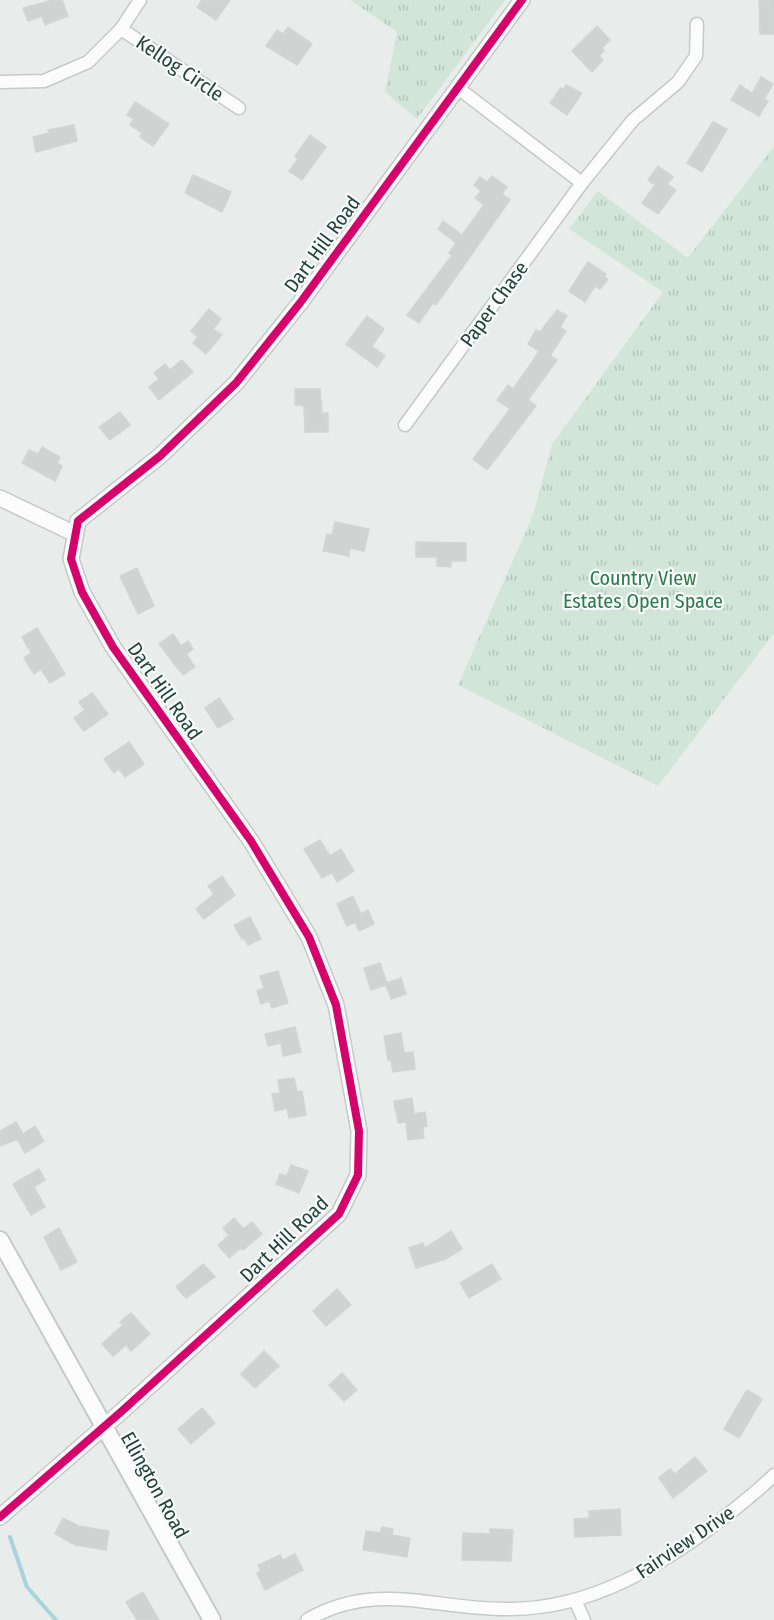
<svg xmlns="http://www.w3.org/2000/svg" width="774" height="1620" viewBox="0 0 774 1620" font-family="'Fira Sans Condensed',sans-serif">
  <defs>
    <pattern id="grass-tufts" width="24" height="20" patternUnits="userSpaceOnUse" patternTransform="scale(1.5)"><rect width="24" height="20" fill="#d1e6d8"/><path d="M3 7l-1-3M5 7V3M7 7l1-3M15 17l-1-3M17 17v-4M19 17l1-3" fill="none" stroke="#b3c6ba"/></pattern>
  </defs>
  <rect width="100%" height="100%" fill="#e8edeb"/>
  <g fill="url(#grass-tufts)">
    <polygon points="350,0 505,0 417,119 385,92 397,32"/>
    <polygon points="774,146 774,633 658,786 458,685 533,515 552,444 663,292 569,229 598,191 688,258"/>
  </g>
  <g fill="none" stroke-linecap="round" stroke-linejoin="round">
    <polyline stroke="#a9d4db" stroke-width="4" points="10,1537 27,1587 56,1620"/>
  </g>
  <g fill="#cfd4d2" stroke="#d1d6d4" stroke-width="1.5">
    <polygon points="53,0 62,0 68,16 45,25 42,16 28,21 23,8"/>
    <polygon points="202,0 230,0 216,20 197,7"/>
    <polygon points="759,0 774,0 774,34 760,34"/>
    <polygon points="597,26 610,40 602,48 604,51 599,56 603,60 592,72 572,51"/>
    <polygon points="288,27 312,44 297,65 266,46 277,30 283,34"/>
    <polygon points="761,77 773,84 764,99 768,101 759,116 731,100 740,85 752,93"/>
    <polygon points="566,85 582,93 567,115 550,103 561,88 563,90"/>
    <polygon points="135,102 169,124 153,146 140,137 142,133 130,125 134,119 127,115"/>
    <polygon points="713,122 727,129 702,172 687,163"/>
    <polygon points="74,125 77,141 36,152 33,137 49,133 48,130"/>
    <polygon points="310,135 326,147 302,180 289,171 298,159 295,156"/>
    <polygon points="658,166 673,177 667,184 676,190 658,214 642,203 655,185 648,180"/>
    <polygon points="193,175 231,192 222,212 185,193"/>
    <polygon points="492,176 507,187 502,194 510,200 436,305 433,303 419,323 407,315 452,255 449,253 456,243 438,229 443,221 462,235 484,205 475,198 481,191 474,185 480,177 487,182"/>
    <polygon points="588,262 606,274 604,277 608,279 600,289 595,286 585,302 569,291"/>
    <polygon points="209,309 221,319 213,329 222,335 206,354 193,343 198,337 191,331"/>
    <polygon points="557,310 567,316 560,327 566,331 550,356 557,360 528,400 536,406 487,470 473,459 510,409 497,400 508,385 513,389 532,362 539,351 528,344 536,330 540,332"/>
    <polygon points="367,316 384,329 372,346 385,356 377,367 346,344"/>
    <polygon points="182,360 193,372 159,400 149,387 159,379 154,373 165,364 170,370"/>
    <polygon points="295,389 320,389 322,413 328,413 328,432 305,432 304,405 295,405"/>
    <polygon points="120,412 130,425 110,440 99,427"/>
    <polygon points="42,447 60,457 57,463 62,466 55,481 22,463 29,450 38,454"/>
    <polygon points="335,522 369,529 364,551 350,548 349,556 323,551 327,534 332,535"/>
    <polygon points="416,542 466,543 466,561 451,561 451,567 437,566 437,557 416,557"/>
    <polygon points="137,568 154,606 138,614 120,576"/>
    <polygon points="37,628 65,674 50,683 41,669 34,674 24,658 31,653 22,637"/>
    <polygon points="173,634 181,646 188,641 193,649 186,654 195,667 183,675 159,644"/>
    <polygon points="92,693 108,714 84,731 74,718 85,710 79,702"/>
    <polygon points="219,698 233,719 218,728 205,708"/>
    <polygon points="129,742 144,764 125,777 119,769 114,773 104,759"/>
    <polygon points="320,840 330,856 341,849 354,871 337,882 332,873 322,878 304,849"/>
    <polygon points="222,876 235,895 204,919 196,909 214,894 208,886"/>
    <polygon points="353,896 361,914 368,910 374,924 359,931 355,922 347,926 337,904"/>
    <polygon points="250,917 261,939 248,945 244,938 242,939 234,925"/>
    <polygon points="380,963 387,983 401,978 406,994 391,999 386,985 371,990 364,968"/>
    <polygon points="278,971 288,1003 272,1008 269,1001 261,1004 257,991 264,988 260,976"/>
    <polygon points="295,1027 301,1052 283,1056 281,1043 268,1046 265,1034"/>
    <polygon points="401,1033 404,1053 413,1052 415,1069 393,1072 391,1060 388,1060 384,1036"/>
    <polygon points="294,1078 297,1092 302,1091 306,1115 289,1118 287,1108 275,1111 272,1094 280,1093 278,1080"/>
    <polygon points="412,1098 414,1114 425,1112 427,1126 423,1127 424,1138 408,1140 406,1122 398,1123 394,1101"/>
    <polygon points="16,1122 23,1134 35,1126 44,1141 25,1153 17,1139 0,1146 0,1131"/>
    <polygon points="291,1165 308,1171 299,1193 276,1184 280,1174 287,1176"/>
    <polygon points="39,1169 45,1180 34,1187 45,1207 31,1215 13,1184"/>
    <polygon points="234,1218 243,1229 252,1222 262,1234 243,1250 241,1248 229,1258 218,1245 229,1235 223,1228"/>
    <polygon points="59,1228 77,1262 61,1270 44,1237"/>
    <polygon points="451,1231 462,1249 446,1259 416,1268 409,1248 423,1243 425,1248"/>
    <polygon points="203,1264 215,1277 186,1298 176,1287"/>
    <polygon points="492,1264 501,1279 469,1298 460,1283"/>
    <polygon points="337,1289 351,1305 326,1326 313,1311"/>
    <polygon points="131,1313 150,1334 131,1351 126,1345 113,1356 102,1344 123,1325 120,1322"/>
    <polygon points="264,1351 279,1366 255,1388 241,1374"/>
    <polygon points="342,1373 357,1390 344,1401 329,1385"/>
    <polygon points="747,1390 762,1399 739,1438 724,1429"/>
    <polygon points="202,1408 215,1423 191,1444 178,1429"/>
    <polygon points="695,1457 707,1471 673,1498 659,1478 670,1469 675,1474"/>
    <polygon points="620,1509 621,1535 575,1537 574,1519 589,1518 589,1511"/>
    <polygon points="63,1518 79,1526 109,1531 106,1550 75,1545 55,1534"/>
    <polygon points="382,1527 393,1529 392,1535 410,1538 407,1557 363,1550 366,1531 380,1533"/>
    <polygon points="490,1529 513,1530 511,1561 462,1560 463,1533 490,1534"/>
    <polygon points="295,1554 303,1570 265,1590 257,1573 261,1571 258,1565 280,1555 283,1560"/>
    <polygon points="143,1592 159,1620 137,1620 126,1602"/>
  </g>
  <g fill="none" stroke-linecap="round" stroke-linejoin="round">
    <defs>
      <g id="minor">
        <polyline points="121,29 239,108"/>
        <polyline points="0,82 44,81 88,62 121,29 140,0"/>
        <polyline points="458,88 582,183"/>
        <polyline points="405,425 582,183 633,120 678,82 696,56 697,24"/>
        <polyline points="575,1600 584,1620"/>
        <path d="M307,1620C378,1579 437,1611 512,1609C592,1608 661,1566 722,1519C740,1505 758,1491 774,1475"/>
      </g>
      <g id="tertiary">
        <polyline points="0,498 73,533"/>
        <polyline points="0,1517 122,1411 339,1214 358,1175 359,1131 336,1005 309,937 251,841 113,647 82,592 71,559 78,521 160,456 236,383 300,303 522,0"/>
      </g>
      <polyline id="secondary" points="0,1240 212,1620"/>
    </defs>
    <use href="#minor" stroke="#c5cac8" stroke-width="15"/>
    <use href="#tertiary" stroke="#c5cac8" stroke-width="18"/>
    <use href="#secondary" stroke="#c3cbc8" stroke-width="20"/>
    <use href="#minor" stroke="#fcfcfc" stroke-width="12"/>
    <use href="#tertiary" stroke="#fcfcfc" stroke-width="15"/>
    <use href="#secondary" stroke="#fcfcfc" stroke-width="16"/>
    <defs>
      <polyline id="cycleway" points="0,1517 122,1411 339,1214 358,1175 359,1131 336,1005 309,937 251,841 113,647 82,592 71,559 78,521 160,456 236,383 300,303 522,0"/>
    </defs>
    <use href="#cycleway" stroke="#f7fbf9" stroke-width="11"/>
    <use href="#cycleway" stroke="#d6006c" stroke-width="8"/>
  </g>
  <g text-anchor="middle" stroke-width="4.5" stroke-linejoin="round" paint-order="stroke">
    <g font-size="20" fill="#24423a" stroke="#f7fbf9">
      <text transform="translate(180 68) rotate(34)" y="7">Kellog Circle</text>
      <text transform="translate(322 244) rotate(-54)" y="7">Dart Hill Road</text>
      <text transform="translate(494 304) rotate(-54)" y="7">Paper Chase</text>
      <text transform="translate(165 691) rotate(55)" y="7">Dart Hill Road</text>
      <text transform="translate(284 1239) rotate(-44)" y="7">Dart Hill Road</text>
      <text transform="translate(155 1485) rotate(61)" y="7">Ellington Road</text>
      <text transform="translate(685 1542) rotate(-34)" y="7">Fairview Drive</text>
    </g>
    <g font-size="20" fill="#2d7a4b" stroke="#f7fbf9">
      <text x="643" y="585">Country View<tspan x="643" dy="23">Estates Open Space</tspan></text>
    </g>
  </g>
</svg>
